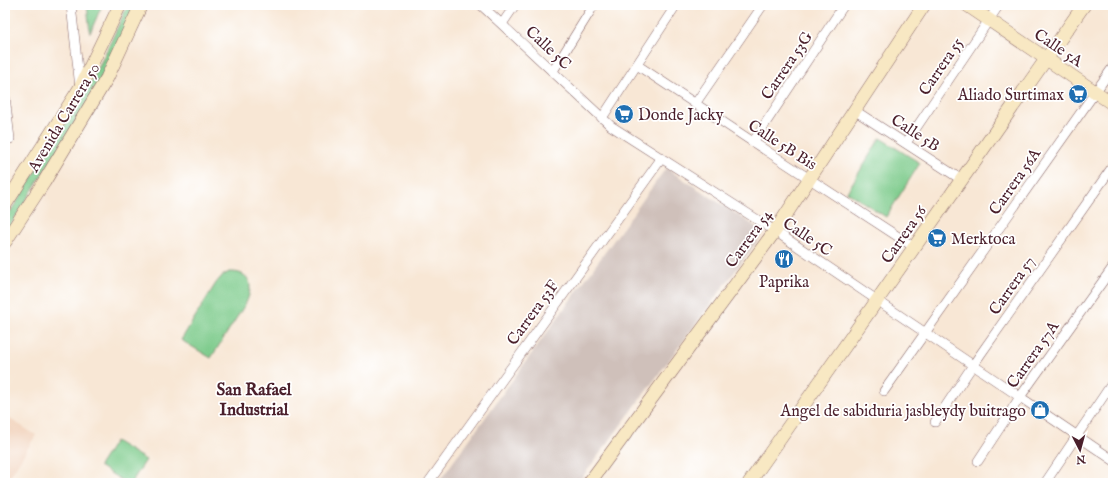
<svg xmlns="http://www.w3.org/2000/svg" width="1118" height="488" viewBox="0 0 1118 488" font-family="'IM FELL English',serif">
  <rect width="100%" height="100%" fill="#fff"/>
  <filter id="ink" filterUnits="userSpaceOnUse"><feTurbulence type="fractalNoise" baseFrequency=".025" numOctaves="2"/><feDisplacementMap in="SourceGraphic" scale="8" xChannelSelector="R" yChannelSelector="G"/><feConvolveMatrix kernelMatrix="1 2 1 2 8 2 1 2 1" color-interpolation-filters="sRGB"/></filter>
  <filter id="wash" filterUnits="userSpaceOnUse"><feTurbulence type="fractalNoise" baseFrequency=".012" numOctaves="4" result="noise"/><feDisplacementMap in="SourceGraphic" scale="16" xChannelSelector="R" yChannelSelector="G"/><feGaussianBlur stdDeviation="0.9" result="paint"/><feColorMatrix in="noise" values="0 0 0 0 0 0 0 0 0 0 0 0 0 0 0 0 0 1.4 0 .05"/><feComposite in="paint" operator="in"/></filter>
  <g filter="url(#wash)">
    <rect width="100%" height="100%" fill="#f8e7d5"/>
    <polygon fill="#f2d4be" points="5,416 36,435 6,483 5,483"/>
    <polygon fill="#cfc0ba" points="666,168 764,232 578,483 438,483"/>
    <g fill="#7dcb8b" stroke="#64755b">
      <polygon points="87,5 102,5 90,33"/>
      <polygon points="128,5 137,5 102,79 5,234 5,220 70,117 95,75"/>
      <polygon points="880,138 920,163 886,217 847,192"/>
      <path d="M229,272C251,271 254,286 246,303L211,358L181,340L216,283L222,276Z"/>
      <polygon points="115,441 146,460 131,483 126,483 99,466"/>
    </g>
  </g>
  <g filter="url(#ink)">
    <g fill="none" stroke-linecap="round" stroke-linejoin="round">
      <defs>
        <g id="street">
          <polyline points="71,5 80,88"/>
          <polyline points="481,5 611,126 775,231 1113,460"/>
          <polyline points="502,24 515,5"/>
          <polyline points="637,65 753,142 914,247"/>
          <polyline points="553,71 594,5"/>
          <polyline points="5,96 10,139 5,140"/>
          <polyline points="695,104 763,5"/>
          <polyline points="854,110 962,180"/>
          <polyline points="602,118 676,5"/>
          <polyline points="753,142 844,5"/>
          <polyline points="906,143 999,5"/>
          <polyline points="884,391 1113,67"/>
          <polyline points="935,422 973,365 1113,166"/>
          <polyline points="978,461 1020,397 1113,267"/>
          <polyline points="428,483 661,159"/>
          <polyline points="1045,483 1113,382"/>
        </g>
        <g id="secondary">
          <polyline points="967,5 1113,104"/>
          <polyline points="5,205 80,88 120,5"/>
          <polyline points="5,242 44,182 107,78 141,5"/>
          <polyline points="589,483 775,231 924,5"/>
          <polyline points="749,483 1084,5"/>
        </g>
      </defs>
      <use href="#street" stroke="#876566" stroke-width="10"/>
      <use href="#secondary" stroke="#876566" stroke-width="14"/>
      <use href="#street" stroke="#fff" stroke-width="9"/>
      <use href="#secondary" stroke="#f8e8c3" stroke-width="13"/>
    </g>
  </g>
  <defs>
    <symbol id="supermarket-disc" viewBox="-11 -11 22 22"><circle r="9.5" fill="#1f6fb2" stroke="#fff"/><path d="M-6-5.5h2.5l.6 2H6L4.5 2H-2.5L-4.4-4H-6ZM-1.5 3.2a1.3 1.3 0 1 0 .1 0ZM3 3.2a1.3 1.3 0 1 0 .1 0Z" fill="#fff"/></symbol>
    <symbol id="restaurant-disc" viewBox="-11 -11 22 22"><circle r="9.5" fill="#1f6fb2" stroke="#fff"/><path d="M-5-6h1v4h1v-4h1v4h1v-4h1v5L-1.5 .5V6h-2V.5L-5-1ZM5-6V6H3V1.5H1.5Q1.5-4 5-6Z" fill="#fff"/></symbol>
    <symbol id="shop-disc" viewBox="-11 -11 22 22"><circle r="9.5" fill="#1f6fb2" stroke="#fff"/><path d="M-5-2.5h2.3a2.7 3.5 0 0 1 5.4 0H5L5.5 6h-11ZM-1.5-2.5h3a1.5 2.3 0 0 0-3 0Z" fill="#fff"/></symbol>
  </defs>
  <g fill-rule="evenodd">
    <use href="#supermarket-disc" x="1067" y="83" width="22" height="22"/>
    <use href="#supermarket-disc" x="613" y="103" width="22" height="22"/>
    <use href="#supermarket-disc" x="926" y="227" width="22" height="22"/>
    <use href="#restaurant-disc" x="773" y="248" width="22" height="22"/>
    <use href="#shop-disc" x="1029" y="399" width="22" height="22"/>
  </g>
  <g text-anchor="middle" stroke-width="3.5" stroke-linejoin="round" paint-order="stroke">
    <g font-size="16" fill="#4a1f2b" stroke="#fff">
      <text transform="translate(549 47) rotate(43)" y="6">Calle 5C</text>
      <text transform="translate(1059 47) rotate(34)" y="6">Calle 5A</text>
      <text transform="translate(786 65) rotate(-56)" y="6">Carrera 53G</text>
      <text transform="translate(940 66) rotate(-56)" y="6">Carrera 55</text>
      <text transform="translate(63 117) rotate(-59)" y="6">Avenida Carrera 50</text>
      <text transform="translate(916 132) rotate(33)" y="6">Calle 5B</text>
      <text transform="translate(783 144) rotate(33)" y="6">Calle 5B Bis</text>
      <text transform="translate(1014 181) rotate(-55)" y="6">Carrera 56A</text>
      <text transform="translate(903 234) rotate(-55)" y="6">Carrera 56</text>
      <text transform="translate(808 236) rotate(34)" y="6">Calle 5C</text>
      <text transform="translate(748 238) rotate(-54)" y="6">Carrera 54</text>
      <text transform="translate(1011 285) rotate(-55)" y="6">Carrera 57</text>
      <text transform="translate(532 312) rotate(-54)" y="6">Carrera 53F</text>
      <text transform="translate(1032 354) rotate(-55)" y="6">Carrera 57A</text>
    </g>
    <g font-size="16" fill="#4a1f2b" stroke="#fff" text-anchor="end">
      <text x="1064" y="100">Aliado Surtimax</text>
      <text x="638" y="120" text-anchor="start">Donde Jacky</text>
      <text x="951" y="244" text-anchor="start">Merktoca</text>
      <text x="784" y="287" text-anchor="middle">Paprika</text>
      <text x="1026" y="416">Angel de sabiduria jasbleydy buitrago</text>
    </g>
    <g font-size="17" font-weight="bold" fill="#4a1f2b" stroke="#fff">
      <text x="254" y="395">San Rafael<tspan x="254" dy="20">Industrial</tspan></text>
    </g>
  </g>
  <rect width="1118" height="488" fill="none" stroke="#fff" stroke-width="20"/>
  <g transform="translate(1080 450) rotate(174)" stroke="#ffffff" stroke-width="3" paint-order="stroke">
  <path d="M0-3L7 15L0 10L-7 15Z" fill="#4a1f2b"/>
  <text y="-6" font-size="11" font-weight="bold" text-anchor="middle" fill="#4a1f2b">N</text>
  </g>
</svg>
